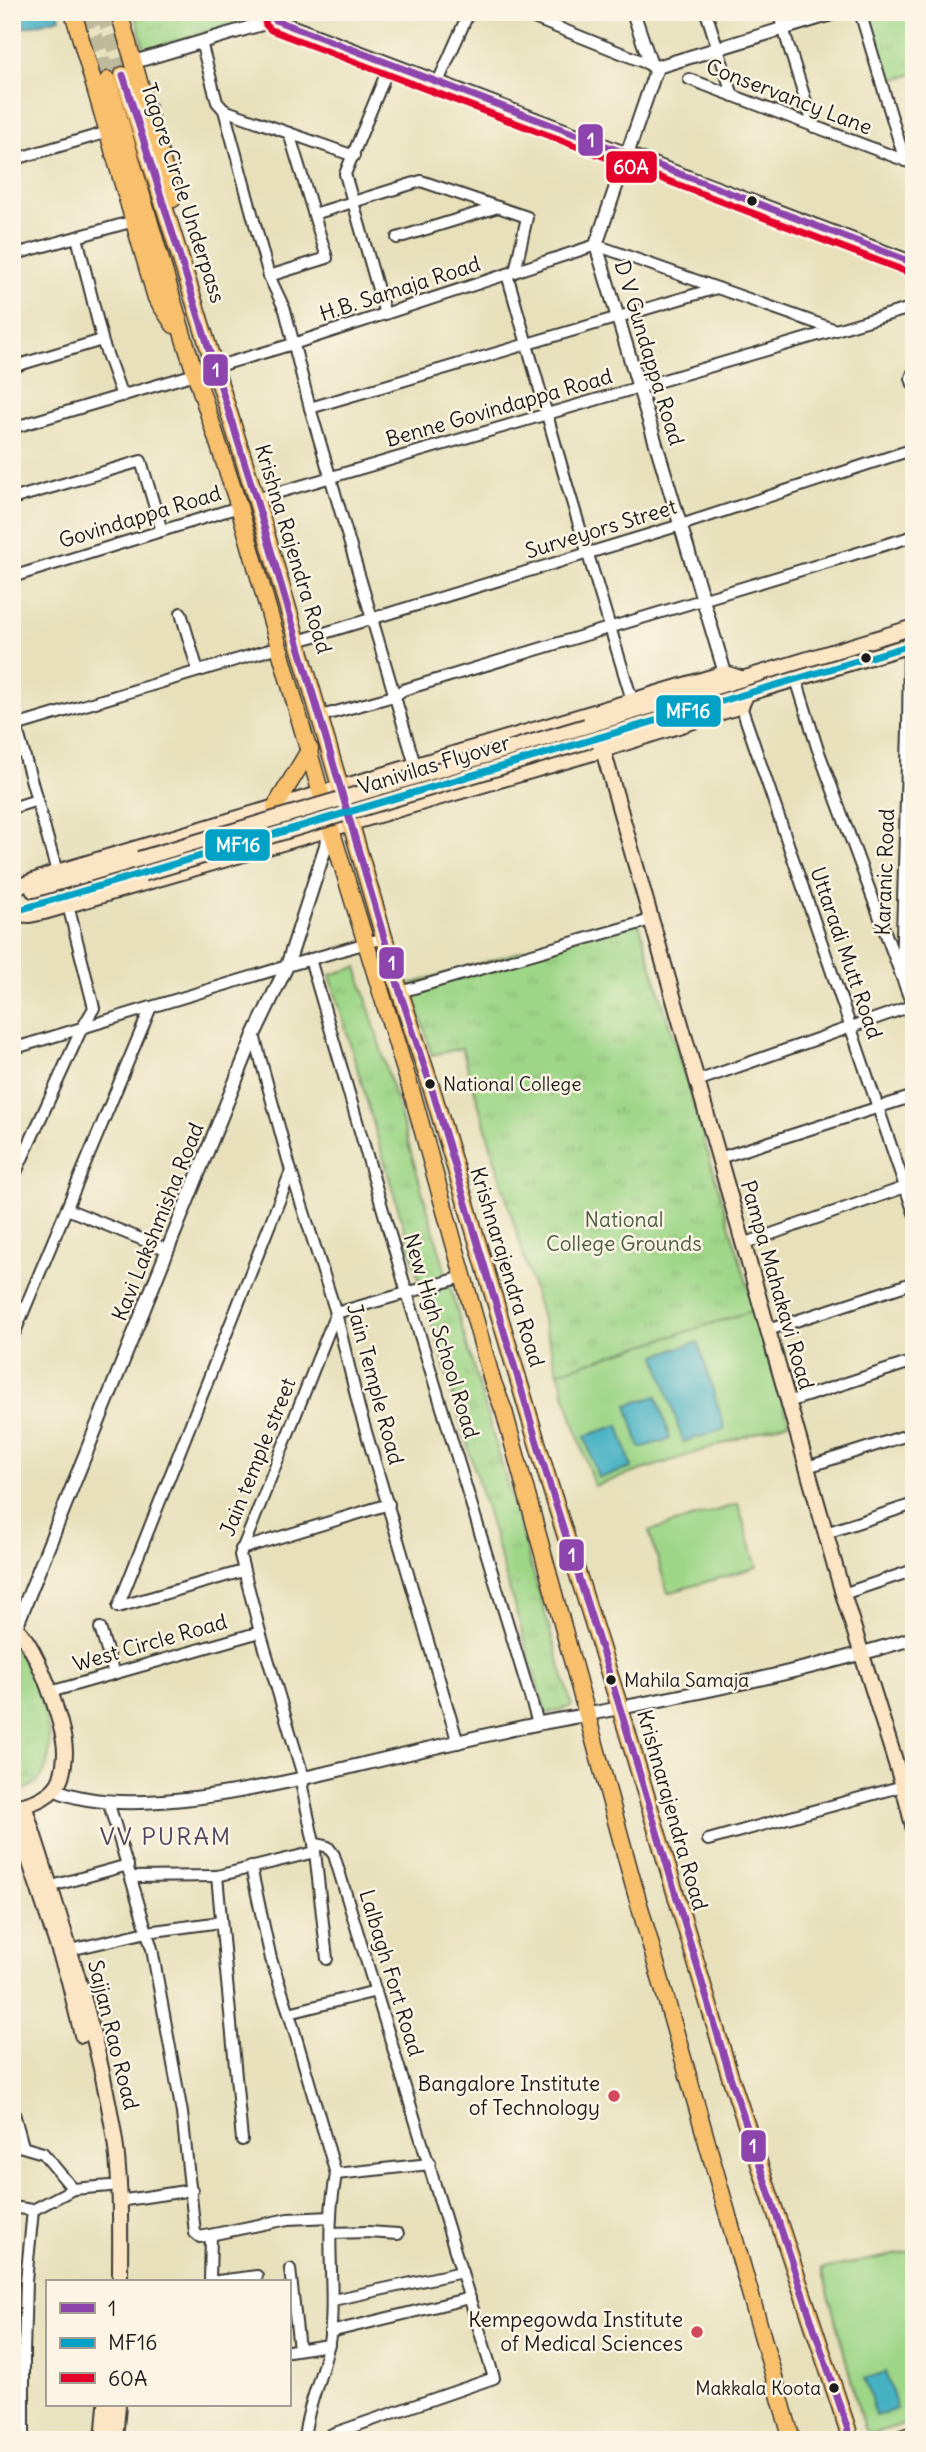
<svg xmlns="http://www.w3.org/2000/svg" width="926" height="2452" viewBox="0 0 926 2452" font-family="Delius,sans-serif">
  <defs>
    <pattern id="grass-tufts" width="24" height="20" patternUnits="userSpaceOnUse" patternTransform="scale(1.75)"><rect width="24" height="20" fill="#9ed687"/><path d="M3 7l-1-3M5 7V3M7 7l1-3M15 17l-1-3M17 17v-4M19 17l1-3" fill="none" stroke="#88b774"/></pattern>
  </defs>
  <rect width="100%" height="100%" fill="#fcf5e5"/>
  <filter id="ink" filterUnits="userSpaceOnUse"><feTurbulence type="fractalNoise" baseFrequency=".0143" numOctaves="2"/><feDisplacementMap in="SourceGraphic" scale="14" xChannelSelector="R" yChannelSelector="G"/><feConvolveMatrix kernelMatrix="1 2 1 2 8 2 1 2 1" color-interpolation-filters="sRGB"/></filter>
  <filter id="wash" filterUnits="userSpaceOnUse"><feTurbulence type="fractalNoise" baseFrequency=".00686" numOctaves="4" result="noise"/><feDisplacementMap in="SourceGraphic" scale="28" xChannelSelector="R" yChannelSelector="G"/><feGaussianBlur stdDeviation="1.57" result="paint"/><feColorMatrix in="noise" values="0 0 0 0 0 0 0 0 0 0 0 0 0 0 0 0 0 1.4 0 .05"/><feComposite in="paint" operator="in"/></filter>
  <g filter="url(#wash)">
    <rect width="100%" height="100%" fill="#e7e0bb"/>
    <g fill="url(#grass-tufts)" stroke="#5d7952" stroke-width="2">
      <polygon points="134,12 264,12 265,14 145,50"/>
      <polygon points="874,12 914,12 914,74 887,81 867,14"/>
      <polygon points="637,917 755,1310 558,1372 462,1048 432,1055 411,984"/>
      <polygon points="357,967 572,1706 546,1714 330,975"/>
      <path d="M12,1644C37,1677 82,1784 12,1792Z"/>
    </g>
    <g fill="#9ed687" stroke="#5d7952" stroke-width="2">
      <polygon points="755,1310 789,1422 594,1486 558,1372"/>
      <polygon points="738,1504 757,1567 668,1593 649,1531"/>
      <polygon points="914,2251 914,2421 871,2434 864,2429 822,2269"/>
    </g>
    <g fill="#46b1c4" stroke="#316670" stroke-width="2">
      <polygon points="13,12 59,12 60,18 18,29"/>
      <polygon points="698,1342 725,1429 683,1442 656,1355"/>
      <polygon points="657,1396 670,1439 640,1448 627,1405"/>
      <polygon points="619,1425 632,1468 598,1478 585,1436"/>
      <polygon points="886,2372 897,2409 876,2416 865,2379"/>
    </g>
  </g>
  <g filter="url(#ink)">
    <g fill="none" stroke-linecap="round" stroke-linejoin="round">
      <g stroke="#beb99b" stroke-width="16" stroke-dasharray="16 8" stroke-linecap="butt">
        <polyline points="88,12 108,80"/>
        <polyline points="104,12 123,75"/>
      </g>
      <defs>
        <g id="minor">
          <polyline points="519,12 651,65"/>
          <polyline points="706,12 733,96"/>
          <polyline points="778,12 814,127"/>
          <polyline points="860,12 905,161"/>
          <polyline points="201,42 217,102 224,110 269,276 285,310 310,408 415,765"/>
          <polyline points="689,79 914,164"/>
          <polyline points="438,82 469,12"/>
          <polyline points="224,110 354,156"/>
          <polyline points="12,160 108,132"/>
          <polyline points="314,214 421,181 527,217 515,272"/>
          <polyline points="77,237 103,343 122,396"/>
          <polyline points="397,238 498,207"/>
          <polyline points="12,255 134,221"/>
          <polyline points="507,274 567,485 632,700"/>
          <polyline points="269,276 327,258 289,133"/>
          <polyline points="385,314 345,174 390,64"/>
          <polyline points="12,367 102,340"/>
          <polyline points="215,367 293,344 596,245 836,330"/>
          <polyline points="310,408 717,288"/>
          <polyline points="12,428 195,374"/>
          <polyline points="12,499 141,461 162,531"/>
          <polyline points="256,499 914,307"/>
          <polyline points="12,577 239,507"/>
          <polyline points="181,613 198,671"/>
          <polyline points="298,641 684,524 914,449"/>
          <polyline points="909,645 908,729 910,732"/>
          <polyline points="796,679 817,747 912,1005"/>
          <polyline points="741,706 914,1213"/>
          <polyline points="12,711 57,872"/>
          <polyline points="321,716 394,696 403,690 914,536"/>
          <polyline points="12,727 279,647"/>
          <polyline points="12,808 37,800"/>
          <polyline points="310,959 407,1293 538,1723"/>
          <polyline points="901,971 908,729"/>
          <polyline points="400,992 651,920"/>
          <polyline points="254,1035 291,1171 336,1313 359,1408 458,1743"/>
          <polyline points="12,1049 287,966 384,938"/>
          <polyline points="697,1081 914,1005"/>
          <polyline points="719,1158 914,1096"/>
          <polyline points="12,1181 81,1030 94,1008 68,905"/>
          <polyline points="67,1209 168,1250"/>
          <polyline points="743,1244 914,1184"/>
          <polyline points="768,1330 909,1284"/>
          <polyline points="12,1339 151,1007"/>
          <polyline points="788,1402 914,1361"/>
          <polyline points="807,1467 914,1433"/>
          <polyline points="826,1533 914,1504"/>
          <polyline points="241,1549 389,1504"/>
          <polyline points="243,1571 118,1607 291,1171"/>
          <polyline points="843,1594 914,1570"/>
          <polyline points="100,1628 114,1674"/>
          <polyline points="50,1692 260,1632"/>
          <polyline points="108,1801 152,1949 182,2113 195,2233 200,2237 288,2219 331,2217"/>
          <polyline points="708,1840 903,1786"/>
          <polyline points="315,1852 327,1959"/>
          <polyline points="251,1867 271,1959 289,2013 336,2174 430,2164"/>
          <polyline points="131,1877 217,1876"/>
          <polyline points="52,1886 128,1865"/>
          <polyline points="70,1950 147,1932 221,1922"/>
          <polyline points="289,2013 376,1991"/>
          <polyline points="12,2106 23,2146"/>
          <polyline points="242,2140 217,1876 315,1852 314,1843"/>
          <polyline points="12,2144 43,2153 73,2189"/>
          <polyline points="119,2201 192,2190"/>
          <polyline points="12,2207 33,2210 73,2189 110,2186"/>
          <polyline points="331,2233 368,2232 398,2234"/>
          <polyline points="290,2269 299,2349"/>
          <polyline points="210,2282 257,2276"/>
          <polyline points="210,2282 211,2235"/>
          <polyline points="333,2300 462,2272"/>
          <polyline points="330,2332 470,2298"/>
          <polyline points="289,2351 329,2345"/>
          <polyline points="12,2352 24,2354 26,2281 33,2210"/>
          <polyline points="24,2440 24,2354"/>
          <path d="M304,2440C307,2404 325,2371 330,2336C335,2296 328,2257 331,2217C331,2203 334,2188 336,2174"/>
          <polyline points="325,2440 332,2434 494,2378 334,1855 328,1847 314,1843 302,1787 304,1779 260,1632 240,1555 336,1313 463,1277"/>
        </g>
        <g id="tertiary">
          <polyline points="633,12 651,65 657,67"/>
          <polyline points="275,20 914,263"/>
          <polyline points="134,62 275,20"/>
          <polyline points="657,67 596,245 725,673"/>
          <polyline points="657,67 838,12"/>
          <polyline points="914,373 912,378 914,384"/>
          <polyline points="16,1627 254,1035 287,966 331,830"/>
          <path d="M54,1789C123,1822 277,1785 351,1767C413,1752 475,1737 537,1724C554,1720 572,1718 589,1714C698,1693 808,1671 914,1638"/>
        </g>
        <g id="secondary">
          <polyline points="586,726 914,627"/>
          <polyline points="591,740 914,644"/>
          <polyline points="603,750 843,1594 903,1786 914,1830"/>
          <polyline points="12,889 57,872 725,673 740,678"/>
          <polyline points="33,890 139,859"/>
          <polyline points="12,914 30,915 44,912 603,750 741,706 747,693"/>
          <path d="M12,1625C35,1639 65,1725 65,1752C65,1759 63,1771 61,1778C55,1795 33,1804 17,1806"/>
          <path d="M24,1805C58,1911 94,2018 113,2128C122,2179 120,2231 120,2282"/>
          <polyline points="12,1808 69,1981 82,2035"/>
          <polyline points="103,2440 106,2405"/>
          <polyline points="115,2440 118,2405"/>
        </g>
        <g id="primary">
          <polyline points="73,12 156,298 174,325"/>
          <polyline points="119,12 173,199"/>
          <polyline points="123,75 256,499 400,992 434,1096 550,1486 620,1708 730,2076 848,2430 846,2440"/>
          <polyline points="108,80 185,342 239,507 331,829 415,1103 492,1380 504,1411 633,1883 792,2440"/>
          <polyline points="275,807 310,749"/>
          <polyline points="896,2440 914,2434"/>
        </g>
      </defs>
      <use href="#minor" stroke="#3a3934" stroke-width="14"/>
      <use href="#tertiary" stroke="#3a3934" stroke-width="16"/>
      <use href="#secondary" stroke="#3a3934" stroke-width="18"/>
      <use href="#primary" stroke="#3a3934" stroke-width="19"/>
      <use href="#minor" stroke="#fff" stroke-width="10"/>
      <use href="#tertiary" stroke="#fff" stroke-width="12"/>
      <use href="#secondary" stroke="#fce5c4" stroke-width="14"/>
      <use href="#primary" stroke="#f8bf6c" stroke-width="16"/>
      <defs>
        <g id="secondary-bridge">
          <polyline points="139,859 586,726"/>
          <polyline points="143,874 591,740"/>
        </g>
      </defs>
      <use href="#secondary-bridge" stroke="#3a3934" stroke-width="18" stroke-linecap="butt"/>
      <use href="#secondary-bridge" stroke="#fce5c4" stroke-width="14"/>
      <defs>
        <g id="bus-1">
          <polyline points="273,12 275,20 914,263"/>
          <polyline points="123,75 256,499 400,992 434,1096 550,1486 620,1708 730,2076 848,2430 846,2440"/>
        </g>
        <polyline id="bus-2" points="12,912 914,644"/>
        <polyline id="bus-3" points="263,15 266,25 271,30 910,273"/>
      </defs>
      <use href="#bus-1" stroke="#fcf5e5" stroke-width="12"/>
      <use href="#bus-2" stroke="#fcf5e5" stroke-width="12"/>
      <use href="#bus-3" stroke="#fcf5e5" stroke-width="12"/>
      <use href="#bus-1" stroke="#8e44ad" stroke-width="7"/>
      <use href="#bus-2" stroke="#01a2c5" stroke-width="7"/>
      <use href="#bus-3" stroke="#e4002b" stroke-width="7"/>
    </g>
  </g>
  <g fill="#1c1c1c" stroke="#fcf5e5" stroke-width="2.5">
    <circle cx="752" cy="201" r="6"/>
    <circle cx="866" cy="658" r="6"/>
    <circle cx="430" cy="1084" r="6"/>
    <circle cx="611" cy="1680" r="6"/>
    <circle cx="834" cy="2388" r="6"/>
  </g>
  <g fill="#d1495b" stroke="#fcf5e5" stroke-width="2.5">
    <circle cx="614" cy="2096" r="7"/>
    <circle cx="697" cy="2332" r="7"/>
  </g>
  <g text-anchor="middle" stroke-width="5" stroke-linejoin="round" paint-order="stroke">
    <g font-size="19" fill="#1c1c1c" stroke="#fcf5e5" text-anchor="start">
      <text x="443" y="1091">National College</text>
      <text x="624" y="1687">Mahila Samaja</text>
      <text x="821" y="2395" text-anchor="end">Makkala Koota</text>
    </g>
    <g font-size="21" fill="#1c1c1c" stroke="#fcf5e5">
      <text transform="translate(789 97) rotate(21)" y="7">Conservancy Lane</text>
      <text transform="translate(183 193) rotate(72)" y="7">Tagore Circle Underpass</text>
      <text transform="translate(400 289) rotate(-18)" y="7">H.B. Samaja Road</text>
      <text transform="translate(649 353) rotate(73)" y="7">D V Gundappa Road</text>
      <text transform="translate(499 408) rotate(-16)" y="7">Benne Govindappa Road</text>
      <text transform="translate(140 517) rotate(-17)" y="7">Govindappa Road</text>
      <text transform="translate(601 529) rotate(-17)" y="7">Surveyors Street</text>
      <text transform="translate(293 549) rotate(73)" y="7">Krishna Rajendra Road</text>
      <text transform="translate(434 765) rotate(-17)" y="7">Vanivilas Flyover</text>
      <text transform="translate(885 872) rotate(-88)" y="7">Karanic Road</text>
      <text transform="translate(846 953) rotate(71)" y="7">Uttaradi Mutt Road</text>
      <text transform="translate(158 1222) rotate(-68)" y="7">Kavi Lakshmisha Road</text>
      <text transform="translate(507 1267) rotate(73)" y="7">Krishnarajendra Road</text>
      <text transform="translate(777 1285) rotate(74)" y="7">Pampa Mahakavi Road</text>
      <text transform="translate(441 1336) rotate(73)" y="7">New High School Road</text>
      <text transform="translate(375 1384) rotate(75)" y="7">Jain Temple Road</text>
      <text transform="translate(258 1457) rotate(-68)" y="7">Jain temple street</text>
      <text transform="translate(150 1643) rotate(-16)" y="7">West Circle Road</text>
      <text transform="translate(672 1810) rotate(74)" y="7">Krishnarajendra Road</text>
      <text transform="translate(391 1973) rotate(73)" y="7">Lalbagh Fort Road</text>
      <text transform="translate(113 2035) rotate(76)" y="7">Sajjan Rao Road</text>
    </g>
    <g font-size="21" fill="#4a5d41" stroke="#fcf5e5">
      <text x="624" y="1227">National<tspan x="624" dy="24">College Grounds</tspan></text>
    </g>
    <g font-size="21" fill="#1c1c1c" stroke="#fcf5e5" text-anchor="end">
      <text x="600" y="2091">Bangalore Institute<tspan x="600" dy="24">of Technology</tspan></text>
      <text x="683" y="2327">Kempegowda Institute<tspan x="683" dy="24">of Medical Sciences</tspan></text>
    </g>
    <g font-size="24" letter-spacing="2" fill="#4d4860" stroke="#fcf5e5">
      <text x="166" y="1845">VV PURAM</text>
    </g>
  </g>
  <g stroke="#fcf5e5" stroke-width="2.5">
    <rect x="577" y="123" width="27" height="34" rx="7" fill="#8e44ad"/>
    <rect x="605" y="150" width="53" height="34" rx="7" fill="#e4002b"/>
    <rect x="202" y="353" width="27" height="34" rx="7" fill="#8e44ad"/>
    <rect x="655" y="694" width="67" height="34" rx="7" fill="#01a2c5"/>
    <rect x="204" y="828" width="67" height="34" rx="7" fill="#01a2c5"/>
    <rect x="378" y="946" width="27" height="34" rx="7" fill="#8e44ad"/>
    <rect x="558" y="1538" width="27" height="34" rx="7" fill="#8e44ad"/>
    <rect x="740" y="2129" width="27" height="34" rx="7" fill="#8e44ad"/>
  </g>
  <g font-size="19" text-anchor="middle" font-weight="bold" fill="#fff">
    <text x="591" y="147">1</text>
    <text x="631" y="174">60A</text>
    <text x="216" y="377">1</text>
    <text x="688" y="718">MF16</text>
    <text x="238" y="852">MF16</text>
    <text x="392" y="970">1</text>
    <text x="572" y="1562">1</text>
    <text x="753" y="2153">1</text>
  </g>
  <rect width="926" height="2452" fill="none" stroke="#fcf5e5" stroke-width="42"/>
  <rect x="46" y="2280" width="245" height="126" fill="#fcf5e5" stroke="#a29e95" stroke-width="2"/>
  <rect x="60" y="2303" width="35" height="10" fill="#8e44ad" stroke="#a29e95" stroke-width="2"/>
  <text x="108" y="2316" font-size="21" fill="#1c1c1c">1</text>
  <rect x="60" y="2338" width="35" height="10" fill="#01a2c5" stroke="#a29e95" stroke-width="2"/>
  <text x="108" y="2350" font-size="21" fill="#1c1c1c">MF16</text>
  <rect x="60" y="2373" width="35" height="10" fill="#e4002b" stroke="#a29e95" stroke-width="2"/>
  <text x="108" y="2386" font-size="21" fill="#1c1c1c">60A</text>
</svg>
